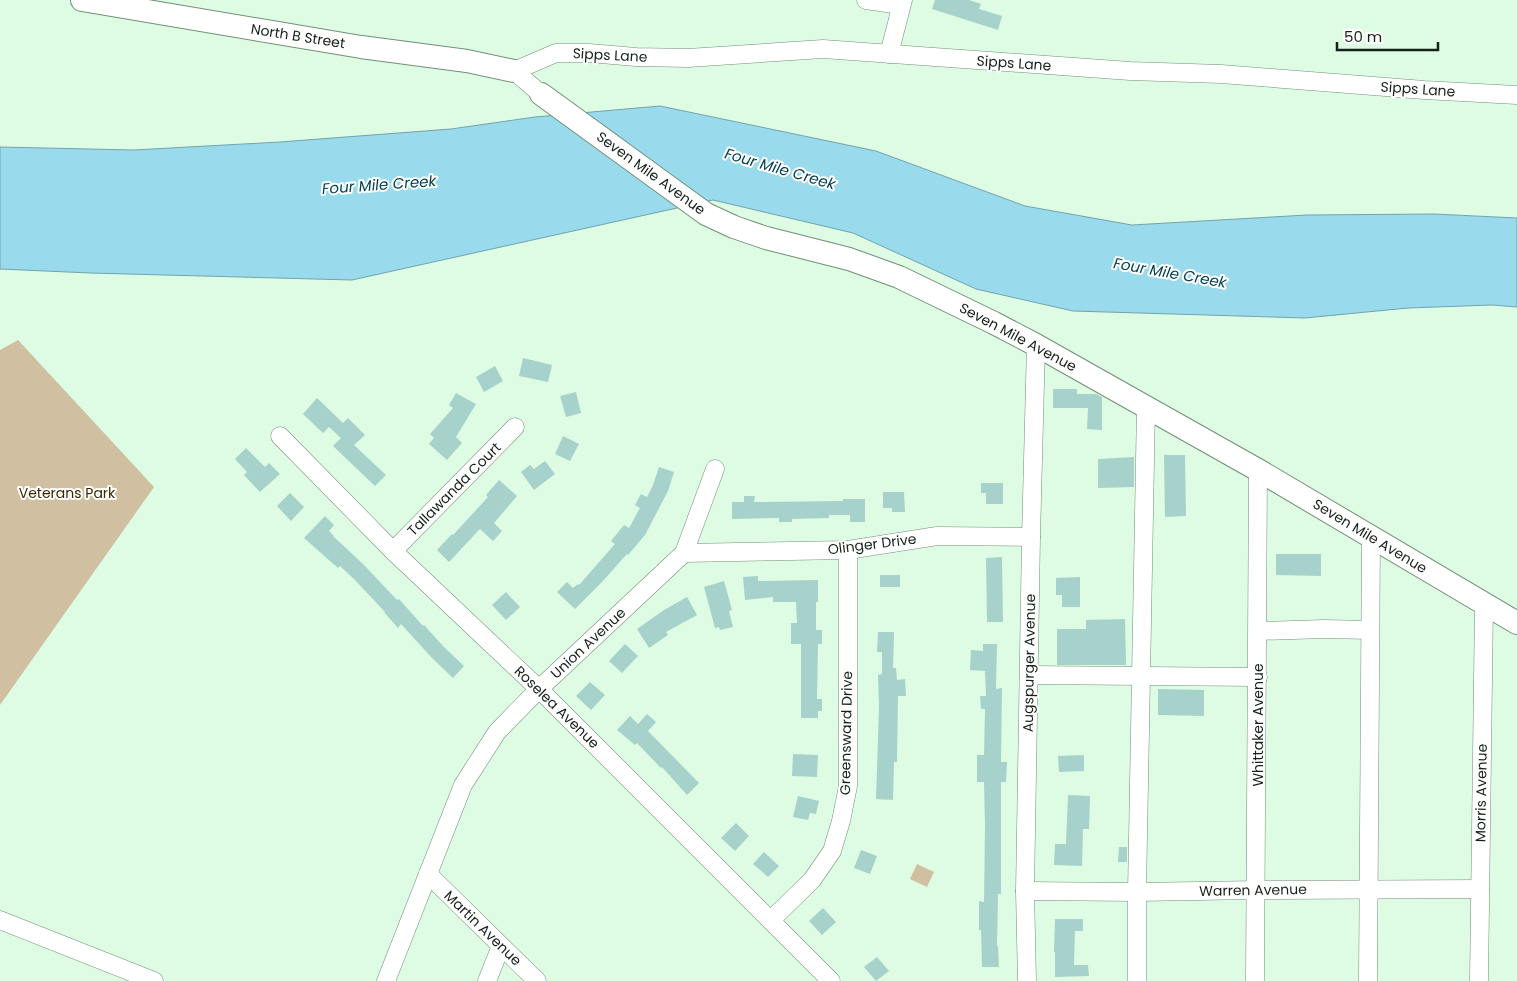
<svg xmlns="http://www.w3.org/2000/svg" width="1517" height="981" viewBox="0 0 1517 981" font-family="Poppins,sans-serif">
  <rect width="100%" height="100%" fill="#ddfce3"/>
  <g fill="#d0bfa0">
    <polygon points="18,340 154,487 0,705 0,350"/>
    <polygon points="917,864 934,872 927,887 910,879"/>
  </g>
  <polygon fill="#9adaed" stroke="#72a3ad" points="660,106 876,151 1025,206 1132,225 1307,215 1434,214 1517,218 1517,307 1492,305 1408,308 1305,318 1073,311 976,289 853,233 713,200 352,280 90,273 0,269 0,147 134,150 280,142 451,129 535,117"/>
  <g fill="#a7d2cb">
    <polygon points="935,0 969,0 981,4 979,9 1002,16 998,30 932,9"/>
    <polygon points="523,358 552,365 548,382 519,376"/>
    <polygon points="495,366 503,381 484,392 476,377"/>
    <polygon points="1053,389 1077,389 1077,394 1096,394 1102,397 1102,430 1087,429 1088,408 1053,408"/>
    <polygon points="576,392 581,413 566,417 560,396"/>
    <polygon points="456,393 476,404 456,437 462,443 447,460 429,444 434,438 430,434 453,408 449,405"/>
    <polygon points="317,398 343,423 348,418 365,435 354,445 386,475 375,486 333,446 341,438 329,427 323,433 303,414"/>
    <polygon points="563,436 579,444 570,461 555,454"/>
    <polygon points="246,448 265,467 269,463 280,474 260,492 244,475 247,472 235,459"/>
    <polygon points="1164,455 1185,455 1186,516 1165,517"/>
    <polygon points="1134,457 1134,487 1098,488 1098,459"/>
    <polygon points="545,461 555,474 534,490 521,472 530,465 534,469"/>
    <polygon points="659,467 674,472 668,491 645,535 628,555 627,554 601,583 575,609 557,592 567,582 573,588 578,584 579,585 615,544 611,541 624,525 629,528 640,508 635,505 641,494 647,497 653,485"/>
    <polygon points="499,480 517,496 494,523 502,531 493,541 480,529 449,562 437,550 452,534 453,535 488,497 486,495"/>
    <polygon points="981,483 1003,483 1003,504 986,504 986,493 981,493"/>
    <polygon points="883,492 904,492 905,512 892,512 892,508 883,508"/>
    <polygon points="290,493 304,507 291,521 277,506"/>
    <polygon points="744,496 755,496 754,502 843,501 843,499 865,499 865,522 850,522 850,515 829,515 829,518 792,519 792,522 779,522 779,518 732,519 732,502 744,502"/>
    <polygon points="325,516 334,525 329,531 334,536 333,536 364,565 397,600 399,599 423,626 424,625 443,646 464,666 453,678 432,658 401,624 398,628 384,612 385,612 354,579 340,566 338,568 304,538"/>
    <polygon points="1276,554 1321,554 1321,576 1276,575"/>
    <polygon points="1002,557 1003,622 987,622 986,558"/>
    <rect x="880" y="575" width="20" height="12"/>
    <polygon points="758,576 758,581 818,580 818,602 816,602 816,630 822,630 822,644 818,644 817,699 822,699 822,711 818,711 818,718 801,718 801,644 791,644 791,623 797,623 796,602 773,602 773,597 745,600 743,577"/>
    <polygon points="1080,577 1080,607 1062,607 1062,595 1056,595 1056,578"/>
    <polygon points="724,581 732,610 729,611 733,627 720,630 719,627 715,628 704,587"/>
    <polygon points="506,592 520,607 506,620 492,605"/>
    <polygon points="687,597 697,615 666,632 668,635 649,648 637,629 664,610"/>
    <polygon points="1125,619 1126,665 1057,665 1057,629 1086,629 1086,620"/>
    <polygon points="878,632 894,632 893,668 896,668 897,680 905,679 906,696 898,696 897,762 894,762 893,800 876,799 879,707 878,675 882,674 882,652 877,652"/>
    <polygon points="625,644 638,656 622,673 609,661"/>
    <polygon points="983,644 997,644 996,689 1002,688 1001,762 1007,762 1006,782 1001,782 1001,894 998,894 997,946 998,946 999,967 982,967 981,930 979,930 979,901 984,902 985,826 984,782 977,782 977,755 984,755 985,709 981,709 980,696 986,696 985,671 970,670 971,650 983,651"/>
    <polygon points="590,682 605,695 591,710 576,696"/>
    <polygon points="1158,689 1204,690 1204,716 1158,715"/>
    <polygon points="647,714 656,722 648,731 699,783 687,795 662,767 661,768 637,743 635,745 617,730 630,716 638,724"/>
    <polygon points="793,754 818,755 817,777 792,776"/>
    <polygon points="1084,755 1084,771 1059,772 1058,756"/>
    <polygon points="1068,795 1090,796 1089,829 1083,829 1082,866 1054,865 1055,844 1066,844"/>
    <polygon points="798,796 819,801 816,814 810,813 808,820 793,817"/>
    <polygon points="736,823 749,836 735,851 721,838"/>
    <polygon points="1119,847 1127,847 1127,862 1118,862"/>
    <polygon points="861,850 877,856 870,874 854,868"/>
    <polygon points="764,852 779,866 768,877 753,864"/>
    <polygon points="823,908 836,922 822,935 809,921"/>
    <polygon points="1055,919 1083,919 1083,931 1075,931 1074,965 1088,965 1089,976 1055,977 1055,952 1054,952"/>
    <polygon points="877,957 889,971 876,981 864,967"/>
  </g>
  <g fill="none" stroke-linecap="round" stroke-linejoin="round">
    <defs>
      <g id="minor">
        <polyline points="866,0 901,5"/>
        <polyline points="889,54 903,0"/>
        <polyline points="541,94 514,71 556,53 589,53 636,57 688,58 823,49 1130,71 1221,74 1424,90 1517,95"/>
        <polyline points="280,436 393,551 539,689 831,981"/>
        <polyline points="393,551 515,427"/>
        <polyline points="684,553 848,550 937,536 1031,537"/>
        <polyline points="1258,631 1324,629 1370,630"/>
        <polyline points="1029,675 1258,677"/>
        <polyline points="428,874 537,981"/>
        <polyline points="1025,891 1137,892 1257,890 1480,889"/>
        <polyline points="0,920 154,981"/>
        <polyline points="771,920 812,880 832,851 841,821 848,786 848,550"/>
        <polyline points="386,981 463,785 497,732 539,689 684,553 715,469"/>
        <polyline points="487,981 501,946"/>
        <polyline points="1027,981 1025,891 1031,537 1036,345"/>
        <polyline points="1137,981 1137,892 1146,407"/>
        <polyline points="1255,981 1258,470"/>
        <polyline points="1368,981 1371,536"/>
        <polyline points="1479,981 1484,604"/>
      </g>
      <g id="major">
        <polyline points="82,0 361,47 467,61 514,71"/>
        <polyline points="541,94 706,214 734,227 766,238 849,259 899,277 994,323 1036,345 1258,470 1517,623"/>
      </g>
    </defs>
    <use href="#minor" stroke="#728f78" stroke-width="19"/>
    <use href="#major" stroke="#728f78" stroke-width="24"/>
    <use href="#minor" stroke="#fff" stroke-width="18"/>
    <use href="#major" stroke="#fff" stroke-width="22"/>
  </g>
  <g text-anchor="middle" stroke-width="4" stroke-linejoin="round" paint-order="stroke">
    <g font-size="14" fill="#162219" stroke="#fff">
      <text transform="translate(298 36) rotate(9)" y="5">North B Street</text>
      <text transform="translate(610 55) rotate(3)" y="5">Sipps Lane</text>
      <text transform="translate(1014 63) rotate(4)" y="5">Sipps Lane</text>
      <text transform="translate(1418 89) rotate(4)" y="5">Sipps Lane</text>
      <text transform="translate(651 173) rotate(36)" y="5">Seven Mile Avenue</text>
      <text transform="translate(1018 337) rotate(28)" y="5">Seven Mile Avenue</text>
      <text transform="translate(454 489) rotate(-45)" y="5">Tallawanda Court</text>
      <text transform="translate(1370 536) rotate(31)" y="5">Seven Mile Avenue</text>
      <text transform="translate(872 544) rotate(-7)" y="5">Olinger Drive</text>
      <text transform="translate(588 643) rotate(-43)" y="5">Union Avenue</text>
      <text transform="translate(1029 663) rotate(-89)" y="5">Augspurger Avenue</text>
      <text transform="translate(557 707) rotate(44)" y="5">Roselea Avenue</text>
      <text transform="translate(1258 725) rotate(-90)" y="5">Whittaker Avenue</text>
      <text transform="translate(846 733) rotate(-89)" y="5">Greensward Drive</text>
      <text transform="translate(1481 793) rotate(-89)" y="5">Morris Avenue</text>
      <text transform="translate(1253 890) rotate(-1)" y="5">Warren Avenue</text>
      <text transform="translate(483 928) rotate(44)" y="5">Martin Avenue</text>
    </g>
    <g font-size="14" fill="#392800" stroke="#fff">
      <text x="67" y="498">Veterans Park</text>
    </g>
    <g font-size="15" font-style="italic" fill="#06424f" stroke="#fff">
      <text transform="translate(780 169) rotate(16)" y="5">Four Mile Creek</text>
      <text transform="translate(379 185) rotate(-4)" y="5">Four Mile Creek</text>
      <text transform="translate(1170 273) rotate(10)" y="5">Four Mile Creek</text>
    </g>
  </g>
  <path d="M1337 42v8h101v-8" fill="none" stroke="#162219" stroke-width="2.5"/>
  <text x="1344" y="42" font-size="15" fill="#162219" stroke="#ffffff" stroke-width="4" paint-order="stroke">50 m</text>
</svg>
